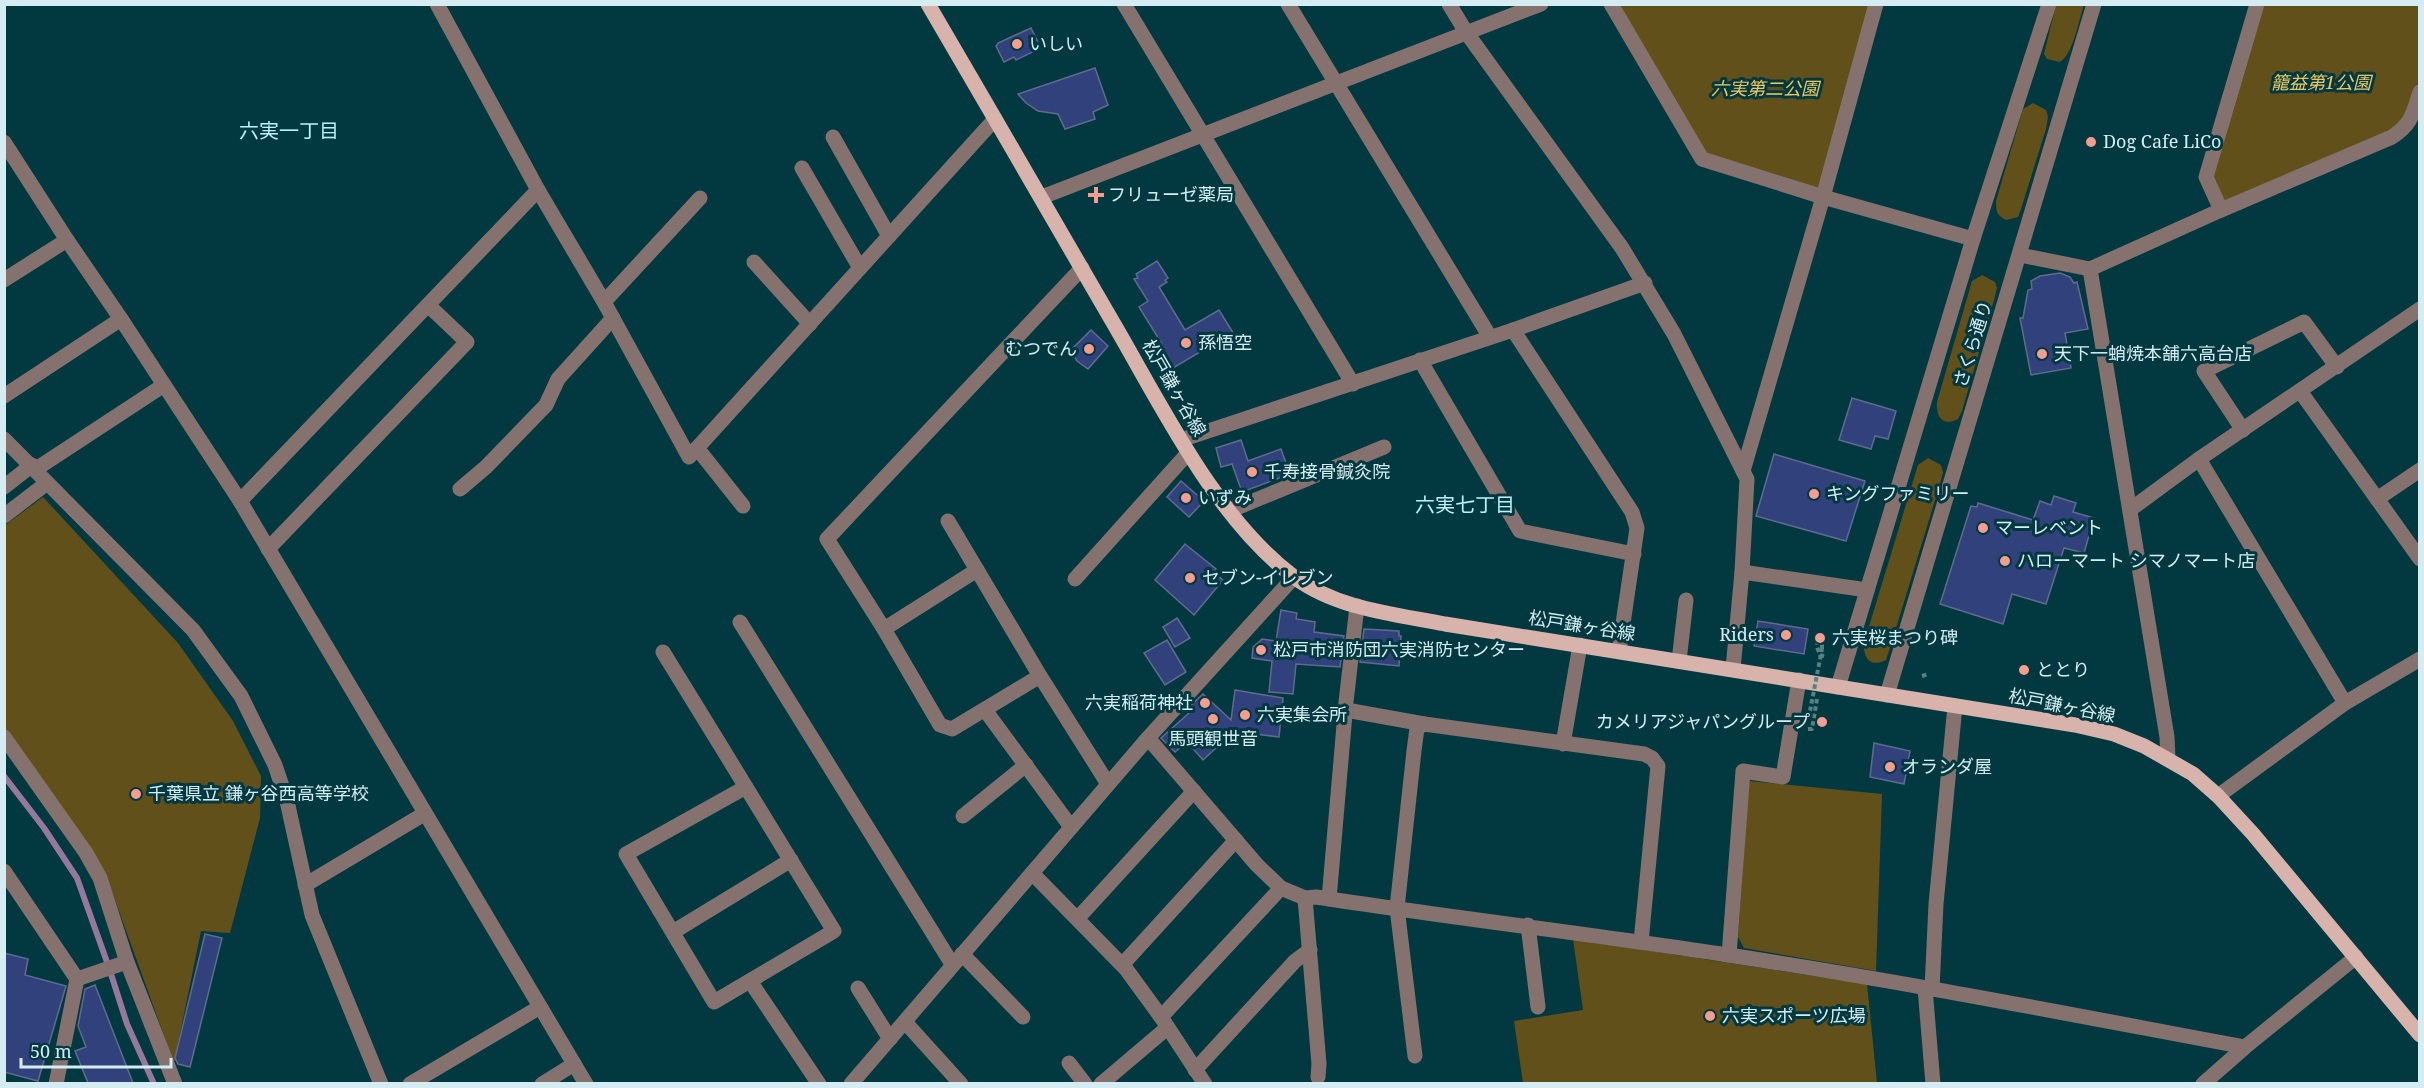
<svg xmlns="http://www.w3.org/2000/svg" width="2424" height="1088" viewBox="0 0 2424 1088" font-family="'Noto Serif','Noto Sans JP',serif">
  <rect width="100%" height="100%" fill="#023940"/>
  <g fill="#62501a">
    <polygon points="1866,4 1875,7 1823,197 1702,159 1611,5"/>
    <path d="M2056,5H2084C2079,19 2073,55 2060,62L2047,59L2044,54Z"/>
    <path d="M2264,5H2419C2419,45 2424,93 2405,128L2221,210L2206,177Z"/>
    <path d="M2033,103L2046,110L2048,117L2046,129L2021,209L2018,217L2006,220C1996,215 1996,211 1996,201L2023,109Z"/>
    <path d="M1982,275L1995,282L1997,288L1994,300L1962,411L1958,419C1942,427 1936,417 1937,402L1972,281Z"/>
    <path d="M1928,458L1941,465L1943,472L1940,484L1889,651L1886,660C1870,668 1863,658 1864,643L1918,465Z"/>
    <polygon points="43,497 178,643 233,721 261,776 260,818 230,933 201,931 174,1063 107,878 90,848 5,729 4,526"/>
    <polygon points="1749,781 1882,794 1876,971 1744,948 1738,937"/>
    <polygon points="1573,939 1867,984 1877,1083 1523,1083 1514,1021 1583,1010"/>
  </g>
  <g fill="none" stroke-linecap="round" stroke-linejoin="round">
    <g stroke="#97789d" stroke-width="6">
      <polyline points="4,776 44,828 77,878 107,962"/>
      <polyline points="111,974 127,1024 154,1084"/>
    </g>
  </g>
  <g fill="#31417c" stroke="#606b8c" stroke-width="1.5">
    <polygon points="1031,28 1041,48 1016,60 1014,57 1004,62 996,46 998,43"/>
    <polygon points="1095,68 1108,105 1093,112 1095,119 1065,129 1058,114 1038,111 1026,103 1018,94"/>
    <polygon points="1157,261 1168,278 1165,280 1167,282 1159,287 1185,330 1219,310 1237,339 1219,350 1215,343 1173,368 1159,346 1162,344 1139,307 1148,301 1134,279 1138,278 1136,274"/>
    <polygon points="2060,273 2070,277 2074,283 2077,282 2088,329 2065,333 2071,368 2031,375 2020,318 2023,318 2028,290 2032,289 2031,281 2040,276"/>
    <polygon points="1091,330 1108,346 1088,369 1077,361 1071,350"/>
    <polygon points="1852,398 1896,411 1888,439 1875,436 1871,449 1839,440"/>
    <polygon points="1241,440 1248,461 1281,449 1290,474 1242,492 1232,464 1221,467 1216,448"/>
    <polygon points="1774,454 1865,481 1846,541 1756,516"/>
    <polygon points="1181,481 1204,501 1189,517 1167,497"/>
    <polygon points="2054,496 2076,503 2073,512 2094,518 2084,553 2064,548 2046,604 2012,594 2003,624 1940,604 1971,506 1977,507 1978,503 2033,520 2040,501 2051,505"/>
    <polygon points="1185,544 1216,569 1214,572 1223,580 1194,615 1155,580"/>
    <polygon points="1281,610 1297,613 1296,619 1315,622 1314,632 1344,636 1340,667 1296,664 1293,694 1269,692 1272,661 1252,658 1253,647 1262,639 1276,641"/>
    <polygon points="1177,618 1190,638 1175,647 1163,627"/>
    <polygon points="1758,621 1808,629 1804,654 1754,646"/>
    <polygon points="1364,629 1399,631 1399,636 1401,636 1399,666 1360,662"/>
    <polygon points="1167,640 1186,672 1165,685 1144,653"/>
    <polygon points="1235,690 1283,698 1279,737 1255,734 1254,739 1230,735 1203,760 1187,742 1175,752 1161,738 1189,713 1186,710 1203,694 1231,720"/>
    <polygon points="1874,743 1910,751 1904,784 1870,777"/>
    <polygon points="205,934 222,938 190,1067 178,1064 175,1058"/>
    <polygon points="4,953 28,959 25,975 66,986 38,1081 4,1072"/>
    <polygon points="95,985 133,1083 88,1083 75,1051 86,1047 78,1026 85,989"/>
  </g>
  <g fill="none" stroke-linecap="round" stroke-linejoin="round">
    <g stroke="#568187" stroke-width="4" stroke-dasharray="4.5 3" stroke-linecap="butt">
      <polyline points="1822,649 1822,636 1818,635 1817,647 1820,655 1826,657"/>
      <polyline points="1922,676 1928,674"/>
      <polyline points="1808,729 1812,729 1817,699"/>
    </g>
    <g stroke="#85726f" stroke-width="15">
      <polyline points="437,4 538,190 604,302 689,457 995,119"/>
      <polyline points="1124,4 1353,384"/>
      <polyline points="1288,4 1490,337"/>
      <polyline points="1449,4 1466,32 1622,248 1674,334 1747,479 1742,572 1733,669"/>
      <polyline points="1611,4 1702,159 1823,197 1973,239"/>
      <path d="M2257,4L2206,177L2221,210L2392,137C2412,124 2413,113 2420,92"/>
      <polyline points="833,137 889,236"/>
      <polyline points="4,142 67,240 121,319 240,501 586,1084"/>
      <polyline points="802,168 860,268"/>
      <polyline points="1042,197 1541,4"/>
      <polyline points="2020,255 2090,269 2221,210"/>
      <polyline points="754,262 810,324"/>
      <polyline points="2090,269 2167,737 2168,758"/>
      <polyline points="4,280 67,240"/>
      <polyline points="604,302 700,198"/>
      <polyline points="1513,330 1632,512 1637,528 1619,651"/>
      <polyline points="1420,360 1520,531 1634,554"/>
      <polyline points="2300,391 2420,559"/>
      <polyline points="4,396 121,319"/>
      <polyline points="2243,430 2204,371 2304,322 2337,367"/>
      <polyline points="4,439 193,630 241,696 275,765 287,801 312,915 381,1084"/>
      <polyline points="1181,440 1513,330 1645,283"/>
      <polyline points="697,448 743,506"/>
      <polyline points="2199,459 2345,703"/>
      <polyline points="36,469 164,385"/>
      <polyline points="1743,471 1823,197 1876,4"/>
      <polyline points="4,487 32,465"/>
      <polyline points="460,489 486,467 546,405 558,379 613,318"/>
      <polyline points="2377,499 2420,470"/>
      <polyline points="240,501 538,190"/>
      <polyline points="2131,509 2199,459 2420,309"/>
      <polyline points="1229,511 1384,447"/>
      <polyline points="4,516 47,483"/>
      <polyline points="948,521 1040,676 952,729 940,725 884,629 827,539 1082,268"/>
      <polyline points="268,549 467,342 428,305"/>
      <polyline points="1742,572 1867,590"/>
      <polyline points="1075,579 1188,453"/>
      <polyline points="740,622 952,964"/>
      <polyline points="884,629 977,570"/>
      <path d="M663,652C720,745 778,838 834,931L714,1002L626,854L746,787"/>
      <polyline points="1679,661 1686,600"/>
      <polyline points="1040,676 1108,784"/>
      <polyline points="1838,687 1973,239 2049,4"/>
      <polyline points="1887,695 2094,4"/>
      <polyline points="985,710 1071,827"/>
      <polyline points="1346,710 1424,724"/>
      <polyline points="4,737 86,853 100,878 127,962 175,1084"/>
      <path d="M1148,738L1257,865L1281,888L1305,898L1316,897C1453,918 1591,934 1728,955C1901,981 2073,1015 2245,1047"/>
      <polyline points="1563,744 1580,645"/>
      <polyline points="2218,796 2345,703 2420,659"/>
      <polyline points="963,816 1026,765"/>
      <polyline points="4,871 77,979 56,1084"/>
      <polyline points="1032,873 1126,969 1161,1017"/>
      <polyline points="305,885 424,814"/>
      <polyline points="1305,898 1319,1064 1318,1077"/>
      <polyline points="1329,899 1346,702 1357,606"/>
      <polyline points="1078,918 1194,791"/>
      <polyline points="1528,925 1538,1007"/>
      <polyline points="673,932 791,860"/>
      <polyline points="962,954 1023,1017"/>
      <polyline points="1729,955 1743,771 1783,777 1799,680"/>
      <polyline points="1122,965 1236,840"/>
      <polyline points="77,979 127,962"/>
      <polyline points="750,981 819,1084"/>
      <polyline points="858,988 890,1039"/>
      <polyline points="1925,988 1933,1084"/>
      <polyline points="1932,989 1936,904 1955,706"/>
      <polyline points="905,1022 961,1084"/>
      <polyline points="1415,1056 1397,908 1414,751 1417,728 1424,724 1644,754 1652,758 1658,766 1641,942"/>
      <polyline points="1069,1063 1085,1084"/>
      <polyline points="1195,1070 1295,961 1310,950"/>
      <polyline points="410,1084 540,1007"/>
      <polyline points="542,1084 574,1064"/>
      <polyline points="851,1084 1148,738 1294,577"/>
      <polyline points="1101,1084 1167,1028"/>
      <polyline points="1205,1084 1161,1017 1281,888"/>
      <polyline points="2203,1084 2245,1047 2356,957"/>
    </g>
    <path stroke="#d8b3ac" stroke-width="15" d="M928,4C989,109 1051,214 1111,319C1161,404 1215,518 1294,577C1337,609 1394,614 1445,624L2075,725L2114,734L2144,746L2193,774L2218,796L2253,834L2420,1035"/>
    <polyline stroke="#568187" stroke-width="4" stroke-dasharray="4.5 3" stroke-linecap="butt" points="1810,711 1822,649"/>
  </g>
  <g fill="#f59d8e" stroke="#023940" stroke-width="2">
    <circle cx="1017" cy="44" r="6"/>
    <circle cx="2091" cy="142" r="6"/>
    <path d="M1093 186h6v6h6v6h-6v6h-6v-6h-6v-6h6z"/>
    <circle cx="1186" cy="343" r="6"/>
    <circle cx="1089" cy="349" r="6"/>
    <circle cx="2042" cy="354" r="6"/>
    <circle cx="1252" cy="472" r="6"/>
    <circle cx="1814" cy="494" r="6"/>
    <circle cx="1186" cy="498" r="6"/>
    <circle cx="1983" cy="528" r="6"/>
    <circle cx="2005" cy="561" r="6"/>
    <circle cx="1190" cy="578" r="6"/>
    <circle cx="1786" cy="635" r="6"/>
    <circle cx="1820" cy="638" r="6"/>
    <circle cx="1261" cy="650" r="6"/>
    <circle cx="2024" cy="670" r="6"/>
    <circle cx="1205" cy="703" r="6"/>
    <circle cx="1245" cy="715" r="6"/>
    <circle cx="1213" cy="719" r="6"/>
    <circle cx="1822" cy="722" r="6"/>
    <circle cx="1890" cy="767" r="6"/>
    <circle cx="136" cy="794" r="6"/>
    <circle cx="1710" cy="1016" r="6"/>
  </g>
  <g text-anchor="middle" stroke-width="6" stroke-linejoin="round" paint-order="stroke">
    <g font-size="18" fill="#d5edf2" stroke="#023940" text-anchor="start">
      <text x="1029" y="50">いしい</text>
      <text x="2103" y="148">Dog Cafe LiCo</text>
      <text x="1108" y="201">フリューゼ薬局</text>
      <text x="1198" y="349">孫悟空</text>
      <text x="1077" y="355" text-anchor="end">むつでん</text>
      <text x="2054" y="360">天下一蛸焼本舗六高台店</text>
      <text x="1264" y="478">千寿接骨鍼灸院</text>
      <text x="1826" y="500">キングファミリー</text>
      <text x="1198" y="504">いずみ</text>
      <text x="1995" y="534">マーレベント</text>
      <text x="2017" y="567">ハローマート シマノマート店</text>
      <text x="1202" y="584">セブン-イレブン</text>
      <text x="1774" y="641" text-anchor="end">Riders</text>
      <text x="1832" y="644">六実桜まつり碑</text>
      <text x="1273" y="656">松戸市消防団六実消防センター</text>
      <text x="2036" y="676">ととり</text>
      <text x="1193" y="709" text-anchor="end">六実稲荷神社</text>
      <text x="1257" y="721">六実集会所</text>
      <text x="1810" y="728" text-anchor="end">カメリアジャパングループ</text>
      <text x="1213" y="745" text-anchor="middle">馬頭観世音</text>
      <text x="1902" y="773">オランダ屋</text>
      <text x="148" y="800">千葉県立 鎌ヶ谷西高等学校</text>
      <text x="1722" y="1022">六実スポーツ広場</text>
    </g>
    <g font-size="18" font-style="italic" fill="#eec85e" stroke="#023940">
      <text x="2321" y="89">籠益第1公園</text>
      <text x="1765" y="95">六実第二公園</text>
    </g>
    <g font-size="18" fill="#d5edf2" stroke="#023940">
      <text transform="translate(1973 344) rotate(-73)" y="6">さくら通り</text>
      <text transform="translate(1174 388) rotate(60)" y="6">松戸鎌ヶ谷線</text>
      <text transform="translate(1582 626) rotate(9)" y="6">松戸鎌ヶ谷線</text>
      <text transform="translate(2062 706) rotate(11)" y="6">松戸鎌ヶ谷線</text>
    </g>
    <g font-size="20" fill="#bceff8" stroke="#023940">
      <text x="289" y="138">六実一丁目</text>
      <text x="1465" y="512">六実七丁目</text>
    </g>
  </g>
  <rect width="2424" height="1088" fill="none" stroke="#d5edf2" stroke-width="12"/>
  <path d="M21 1058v9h150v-9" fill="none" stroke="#d5edf2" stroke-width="3"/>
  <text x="30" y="1058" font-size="18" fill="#d5edf2" stroke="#023940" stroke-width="4.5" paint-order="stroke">50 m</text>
</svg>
